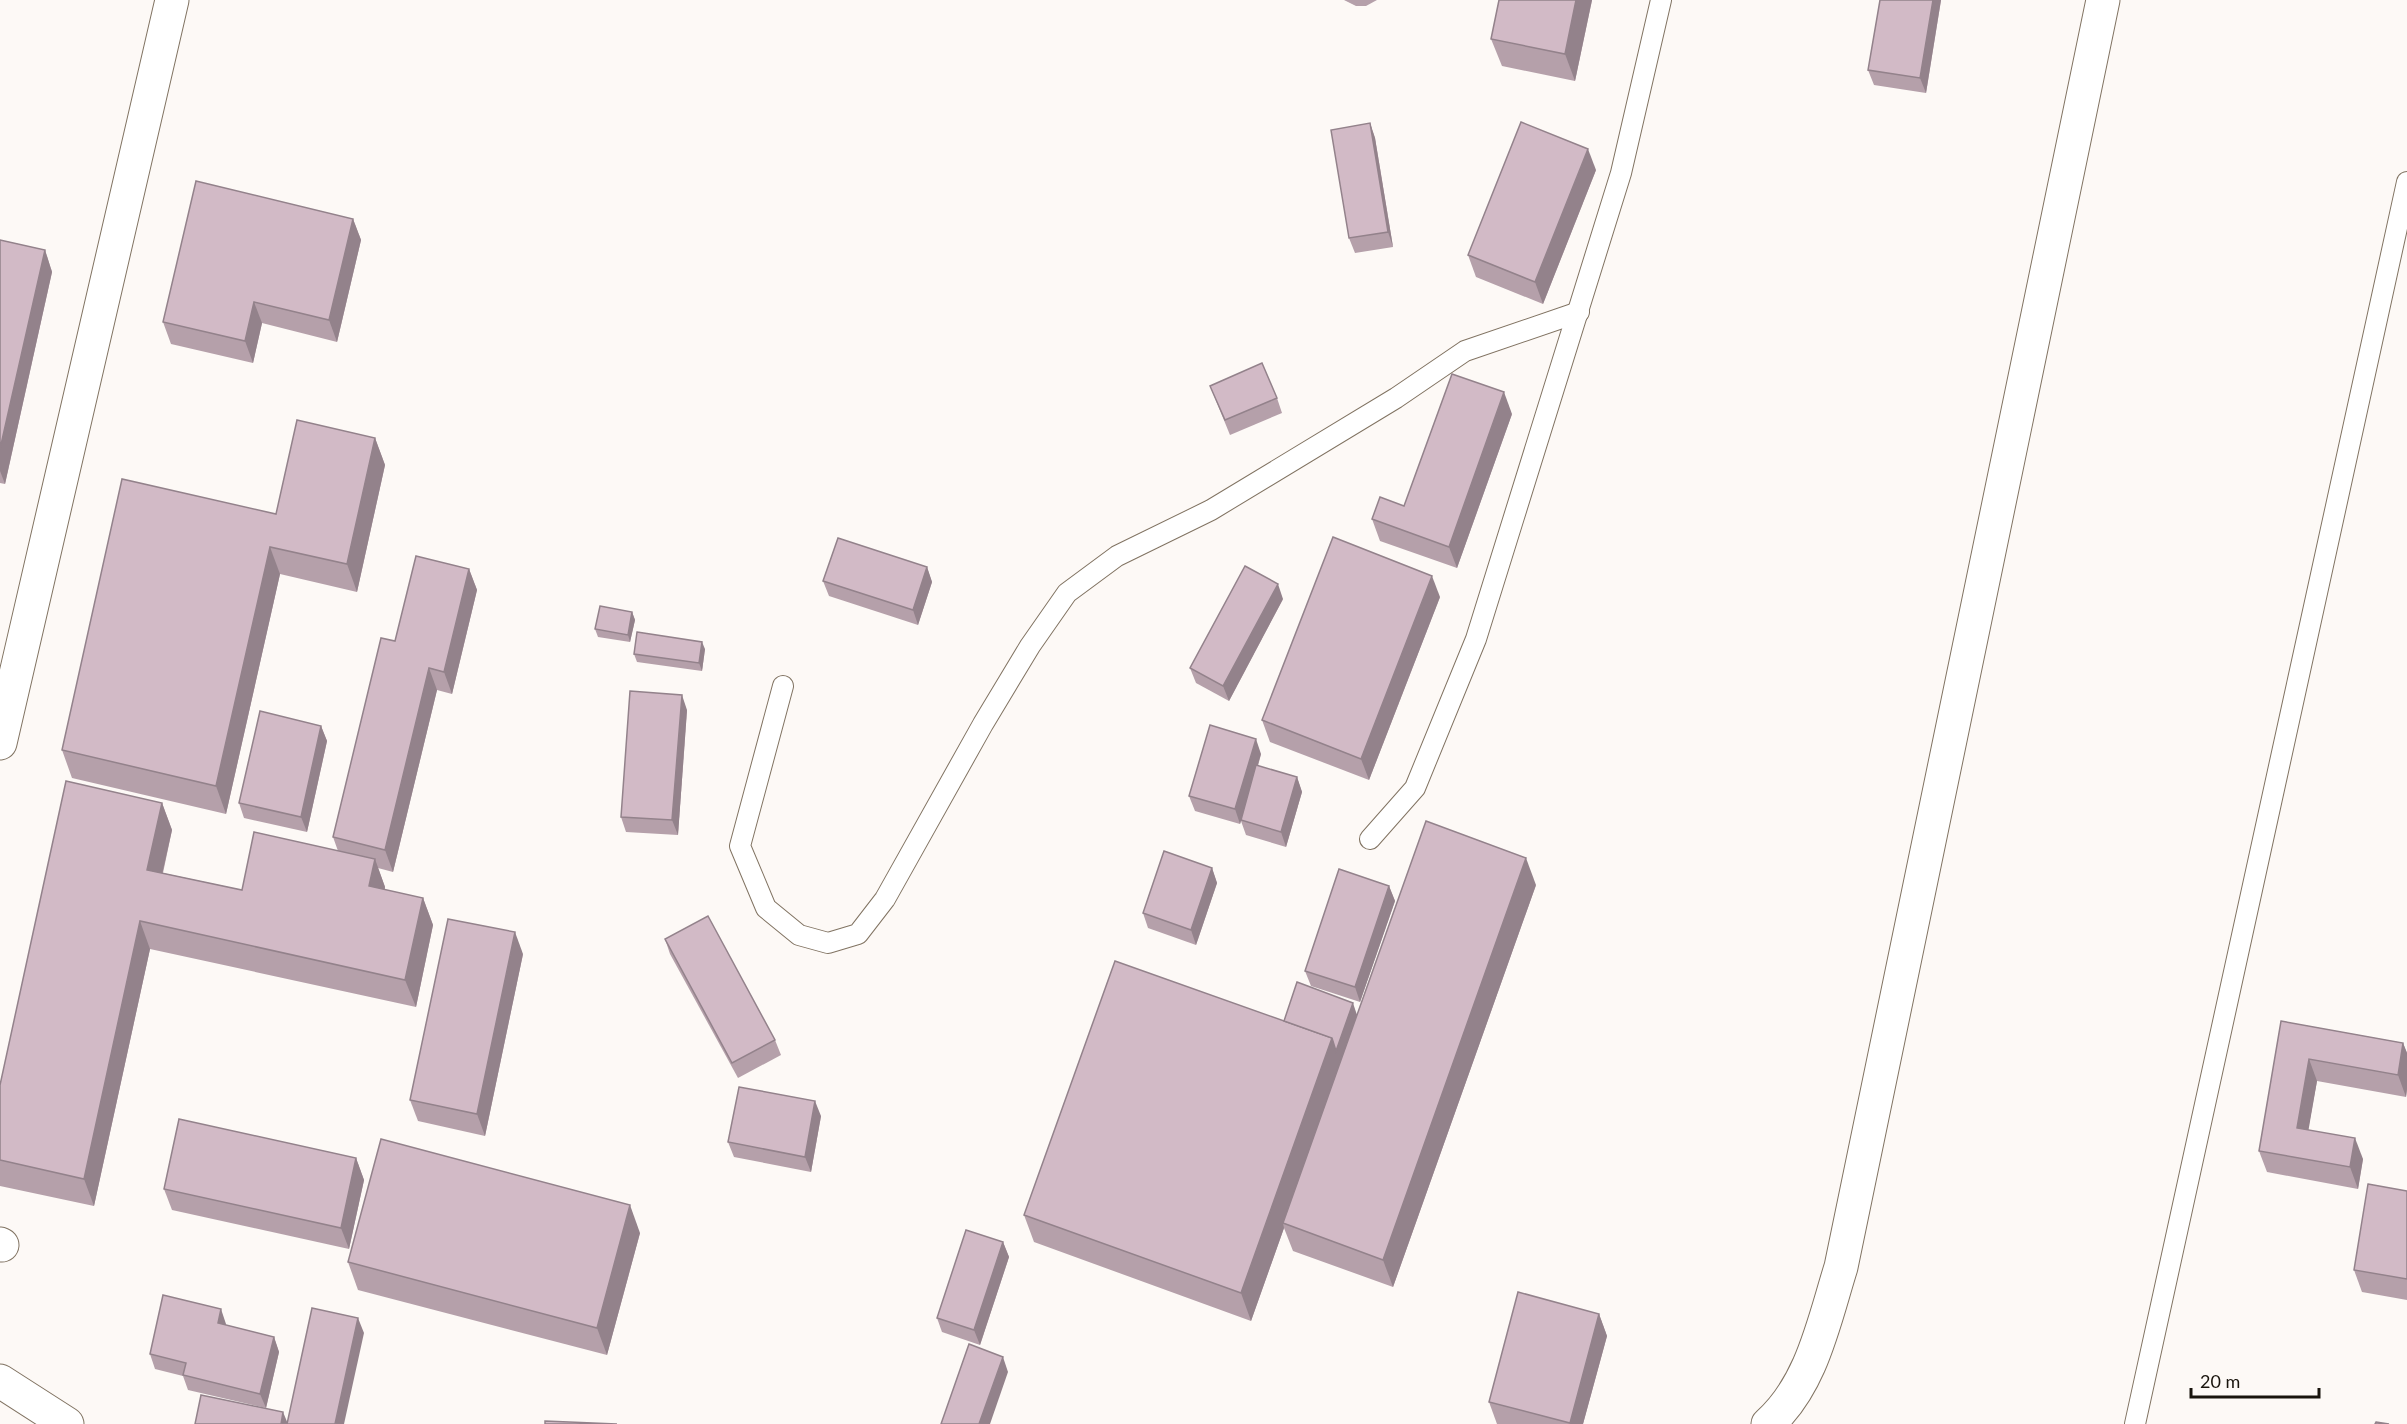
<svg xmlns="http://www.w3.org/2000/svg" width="2407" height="1424" viewBox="0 0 2407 1424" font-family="Lato,sans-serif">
  <rect width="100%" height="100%" fill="#fdf9f6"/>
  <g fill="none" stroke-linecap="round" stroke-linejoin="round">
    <defs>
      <g id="service">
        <polyline points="783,686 740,846 766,908 799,935 828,943 858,934 885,899 983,724 1030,646 1067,593 1117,556 1211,510 1396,398 1465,351 1579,312"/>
        <polyline points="1370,839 1415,788 1476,639 1621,173 1661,0"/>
        <polyline points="2135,1424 2407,182"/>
      </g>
      <g id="minor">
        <polyline points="0,743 172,0"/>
        <polyline points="0,1244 2,1245"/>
      </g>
      <g id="tertiary">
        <polyline points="0,1381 67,1424"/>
        <path d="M1768,1424C1812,1385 1824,1321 1841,1267L2103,0"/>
      </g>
    </defs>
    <use href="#service" stroke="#817362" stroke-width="22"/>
    <use href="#minor" stroke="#817362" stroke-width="35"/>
    <use href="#tertiary" stroke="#817362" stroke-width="35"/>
    <use href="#service" stroke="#fff" stroke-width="20"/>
    <use href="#minor" stroke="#fff" stroke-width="33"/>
    <use href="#tertiary" stroke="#fff" stroke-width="33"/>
  </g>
  <g fill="#b5a0aa">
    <polygon points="1344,0 1377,0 1366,6 1356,6"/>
    <polygon points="1499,0 1592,0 1575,81 1502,66 1491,39"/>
    <polygon points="1880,0 1941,0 1926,93 1874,85 1868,70"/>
    <polygon points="1370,123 1375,138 1393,247 1355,253 1349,238"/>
    <polygon points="1596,170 1543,304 1476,277 1468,255"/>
    <polygon points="353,219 361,240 337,342 262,323 253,363 171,344 163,322"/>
    <polygon points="0,240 45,250 52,272 5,484 0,483"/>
    <polygon points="1210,386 1277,398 1282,413 1230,435"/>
    <polygon points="1512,414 1457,568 1380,541 1372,519 1404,506"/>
    <polygon points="375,438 385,465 357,592 280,574 226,814 72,778 62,750 276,514"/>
    <polygon points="927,567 932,582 918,625 829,596 823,581"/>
    <polygon points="469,569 477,590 452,694 437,690 393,872 378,868 385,887 385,890 423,898 433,925 416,1007 150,949 94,1206 0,1186 0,1085 162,803 172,830 163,873 242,890 338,851 333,837 395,641"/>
    <polygon points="1440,597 1369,780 1270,742 1262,720"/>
    <polygon points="1283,599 1229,701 1196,683 1190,668"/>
    <polygon points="632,612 635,620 630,642 598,637 595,629"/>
    <polygon points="705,649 702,671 637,662 634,654"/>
    <polygon points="687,710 678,835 626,832 621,817"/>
    <polygon points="321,726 327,741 307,832 244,818 239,803"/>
    <polygon points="1261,754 1258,766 1297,777 1302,792 1286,847 1246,835 1241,821 1240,824 1195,811 1189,796"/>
    <polygon points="1212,868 1217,883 1196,945 1148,928 1143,913"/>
    <polygon points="1536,885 1393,1287 1293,1251 1284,1228 1251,1321 1034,1242 1024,1215 1284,1021 1357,1014"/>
    <polygon points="1389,886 1395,901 1360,1002 1311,986 1305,971"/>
    <polygon points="665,939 775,1040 781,1055 738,1078 670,954"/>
    <polygon points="523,954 485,1136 418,1121 410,1100"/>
    <polygon points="2281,1021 2403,1043 2407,1053 2407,1089 2406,1097 2317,1081 2308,1130 2363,1159 2358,1189 2267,1172 2259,1151"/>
    <polygon points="821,1116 811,1172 734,1157 728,1142"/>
    <polygon points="356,1158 364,1180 349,1249 172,1210 164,1189"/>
    <polygon points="2407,1191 2407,1300 2362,1292 2354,1270"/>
    <polygon points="640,1233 607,1355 358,1290 348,1262"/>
    <polygon points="1003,1242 1009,1257 980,1345 942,1332 937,1318"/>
    <polygon points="1599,1314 1607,1336 1583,1424 1497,1424 1489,1402"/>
    <polygon points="226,1324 226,1325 274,1337 279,1352 266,1408 188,1390 183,1376 155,1369 150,1354"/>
  </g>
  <g fill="#93828b">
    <polygon points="1576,0 1592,0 1575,81 1565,54"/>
    <polygon points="1933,0 1941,0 1926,93 1920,78"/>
    <polygon points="1370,123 1375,138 1393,247 1388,232"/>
    <polygon points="1588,149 1596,170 1543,304 1535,282"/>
    <polygon points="353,219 361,240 337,342 329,320"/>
    <polygon points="45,250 52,272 5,484 0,471 0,449"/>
    <polygon points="254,302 262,323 253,363 245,341"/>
    <polygon points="1504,392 1512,414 1457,568 1449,547"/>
    <polygon points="375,438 385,465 357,592 347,564"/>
    <polygon points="270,547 280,574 226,814 216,786"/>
    <polygon points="927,567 932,582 918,625 913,610"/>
    <polygon points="469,569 477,590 452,694 444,672"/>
    <polygon points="1432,576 1440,597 1369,780 1361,759"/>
    <polygon points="1278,584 1283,599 1229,701 1223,686"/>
    <polygon points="632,612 635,620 630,642 628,635"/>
    <polygon points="702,642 705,649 702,671 699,663"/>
    <polygon points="429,668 437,690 393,872 385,850"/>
    <polygon points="682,695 687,710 678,835 672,820"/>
    <polygon points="321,726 327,741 307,832 301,817"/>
    <polygon points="1256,739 1261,754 1240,824 1235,809"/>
    <polygon points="1297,777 1302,792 1286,847 1281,832"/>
    <polygon points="162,803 172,830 157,897 147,870"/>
    <polygon points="1526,858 1536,885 1393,1287 1383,1260"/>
    <polygon points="375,859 385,887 379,914 369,886"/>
    <polygon points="1212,868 1217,883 1196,945 1191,930"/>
    <polygon points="1389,886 1395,901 1360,1002 1355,987"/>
    <polygon points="423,898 433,925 416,1007 405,980"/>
    <polygon points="140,921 150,949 94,1206 84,1179"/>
    <polygon points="515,932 523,954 485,1136 477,1114"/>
    <polygon points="1353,1003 1358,1018 1283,1223 1284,1228 1251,1321 1241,1293 1332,1038"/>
    <polygon points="2403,1043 2407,1053 2407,1089 2406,1097 2398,1075"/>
    <polygon points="2309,1059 2317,1081 2305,1150 2297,1128"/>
    <polygon points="815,1101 821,1116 811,1172 805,1157"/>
    <polygon points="2355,1138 2363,1159 2358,1189 2350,1167"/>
    <polygon points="356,1158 364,1180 349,1249 341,1228"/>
    <polygon points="630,1205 640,1233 607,1355 597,1328"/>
    <polygon points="1003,1242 1009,1257 980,1345 974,1330"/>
    <polygon points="221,1309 226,1324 223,1338 218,1323"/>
    <polygon points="1599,1314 1607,1336 1583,1424 1570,1424"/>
    <polygon points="358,1318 364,1333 344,1424 335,1424"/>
    <polygon points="274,1337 279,1352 266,1408 260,1394"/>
    <polygon points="1003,1357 1008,1372 990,1424 979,1424"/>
    <polygon points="283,1412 288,1424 281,1424"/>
  </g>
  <g fill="#d2bac6" stroke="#93828b" stroke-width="1.5">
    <polygon points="1499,0 1576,0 1565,54 1491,39"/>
    <polygon points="1880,0 1933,0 1920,78 1868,70"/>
    <polygon points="1521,122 1588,149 1535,282 1468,255"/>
    <polygon points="1370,123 1388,232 1349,238 1331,130"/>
    <polygon points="196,181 353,219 329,320 254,302 245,341 163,322"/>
    <polygon points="0,240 45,250 0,449"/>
    <polygon points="1262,363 1277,398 1225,420 1210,386"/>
    <polygon points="1452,374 1504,392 1449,547 1372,519 1380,497 1404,506"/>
    <polygon points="297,420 375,438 347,564 270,547 216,786 62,750 122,479 276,514"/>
    <polygon points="1333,537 1432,576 1361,759 1262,720"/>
    <polygon points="838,538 927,567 913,610 823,581"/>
    <polygon points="416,556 469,569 444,672 429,668 385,850 333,837 381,638 395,641"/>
    <polygon points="1245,566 1278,584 1223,686 1190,668"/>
    <polygon points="600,606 632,612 628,635 595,629"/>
    <polygon points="637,632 702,642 699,663 634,654"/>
    <polygon points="630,691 682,695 672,820 621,817"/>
    <polygon points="260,711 321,726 301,817 239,803"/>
    <polygon points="1210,725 1256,739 1235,809 1189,796"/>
    <polygon points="1256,765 1297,777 1281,832 1241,820"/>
    <polygon points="66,781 162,803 147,870 242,890 254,832 375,859 369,886 423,898 405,980 140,921 84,1179 0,1160 0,1085"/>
    <polygon points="1426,821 1526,858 1383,1260 1283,1223"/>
    <polygon points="1164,851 1212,868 1191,930 1143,913"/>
    <polygon points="1339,869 1389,886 1355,987 1305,971"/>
    <polygon points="708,916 775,1040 732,1063 665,939"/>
    <polygon points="448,919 515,932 477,1114 410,1100"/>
    <polygon points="1115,961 1332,1038 1241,1293 1024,1215"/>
    <polygon points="1297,982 1353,1003 1336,1051 1332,1038 1284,1021"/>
    <polygon points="2281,1021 2403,1043 2398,1075 2309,1059 2297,1128 2355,1138 2350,1167 2259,1151"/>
    <polygon points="739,1087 815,1101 805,1157 728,1142"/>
    <polygon points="179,1119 356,1158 341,1228 164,1189"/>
    <polygon points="381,1139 630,1205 597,1328 348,1262"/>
    <polygon points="2368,1184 2407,1191 2407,1279 2354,1270"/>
    <polygon points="966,1230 1003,1242 974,1330 937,1318"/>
    <polygon points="1518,1292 1599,1314 1570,1423 1489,1402"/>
    <polygon points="163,1295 221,1309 218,1323 274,1337 260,1394 183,1375 186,1363 150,1354"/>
    <polygon points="312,1308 358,1318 335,1424 287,1424"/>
    <polygon points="969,1344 1003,1357 979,1424 941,1424"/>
    <polygon points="201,1395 283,1412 281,1424 195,1424"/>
    <polygon points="545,1421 617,1424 545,1424"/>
    <polygon points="2376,1422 2389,1424 2375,1424"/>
  </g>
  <path d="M2191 1388v9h128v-9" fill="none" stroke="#19140d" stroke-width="3"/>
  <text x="2200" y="1388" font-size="18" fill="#19140d" stroke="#fdf9f6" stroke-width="4.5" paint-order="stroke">20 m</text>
</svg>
